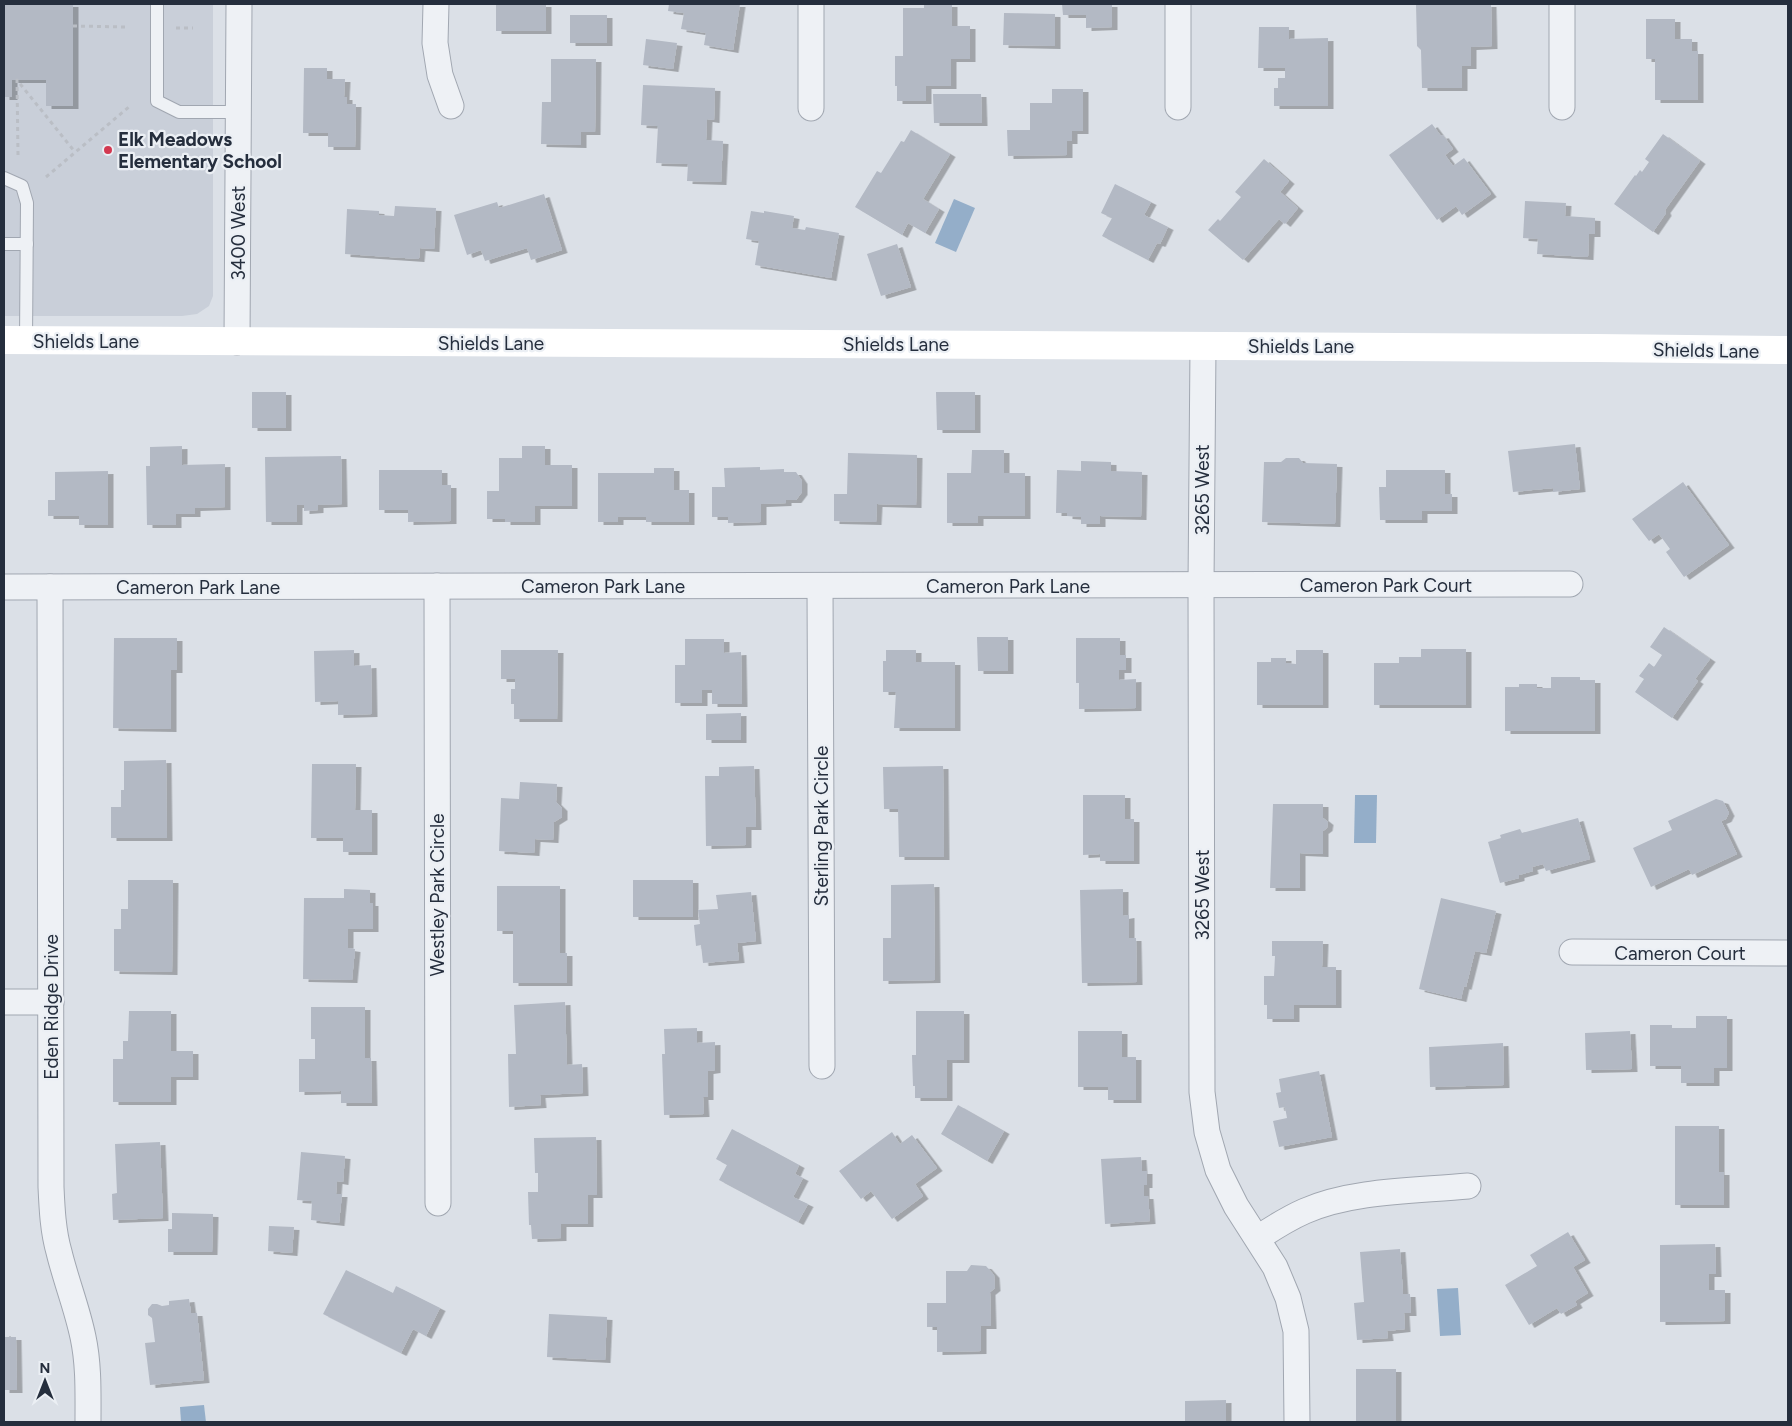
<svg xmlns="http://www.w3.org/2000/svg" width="1792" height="1426" viewBox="0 0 1792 1426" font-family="Figtree,sans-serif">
  <defs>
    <filter id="shadow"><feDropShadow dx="5.5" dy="3" stdDeviation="0" flood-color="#0004"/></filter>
  </defs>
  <rect width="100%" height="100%" fill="#dbe0e7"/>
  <polygon fill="#c9cfd9" points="4,4 213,4 213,296 209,306 197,314 182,316 4,316"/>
  <g fill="#94aec9">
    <polygon points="954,199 975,208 956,252 935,243"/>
    <polygon points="1355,795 1377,795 1376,843 1354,843"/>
    <polygon points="1458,1288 1461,1335 1440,1336 1437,1289"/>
    <polygon points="204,1405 206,1422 181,1422 180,1407"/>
  </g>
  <g fill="#b3b9c4" filter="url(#shadow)">
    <polygon points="4,4 73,4 73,106 46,106 46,80 12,80 12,97 4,97"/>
    <rect x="496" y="4" width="50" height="27"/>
    <polygon points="669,4 740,4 733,50 704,45 706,33 681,29 684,13 668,11"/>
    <polygon points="924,4 952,4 952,26 970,26 970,59 951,59 951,86 926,86 926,101 897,101 897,86 895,86 895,56 903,56 903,8 924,8"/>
    <polygon points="1062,4 1112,4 1112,27 1086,28 1086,15 1063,15"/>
    <polygon points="1416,4 1491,4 1492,46 1471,47 1471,66 1462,66 1462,88 1422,88 1421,50 1417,46"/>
    <polygon points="1004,13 1055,14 1055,46 1003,45"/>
    <rect x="570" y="15" width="37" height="28"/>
    <polygon points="1646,19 1675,19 1675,39 1692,39 1692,51 1698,51 1698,100 1655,100 1655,59 1646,59"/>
    <polygon points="1259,27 1289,27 1289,39 1328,38 1328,106 1274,106 1274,88 1278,88 1278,78 1285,78 1285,68 1258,68"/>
    <polygon points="646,39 677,43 673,69 643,65"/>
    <polygon points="551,59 596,59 595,132 581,132 581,145 541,144 542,102 551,102"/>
    <polygon points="304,68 327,68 327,79 345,79 344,97 347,97 347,104 356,104 355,147 328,147 328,133 303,133"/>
    <polygon points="643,85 715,88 714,120 707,119 706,140 723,141 721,182 687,181 688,164 656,163 658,126 641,125"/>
    <polygon points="1052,89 1083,89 1083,131 1072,131 1072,141 1067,141 1067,155 1008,156 1007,130 1030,130 1030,103 1052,103"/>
    <polygon points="933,94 981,94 982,123 934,123"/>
    <polygon points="1432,124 1441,136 1443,135 1453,149 1445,155 1453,166 1464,158 1491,194 1462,215 1456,206 1437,220 1389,155"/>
    <polygon points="911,130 950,154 923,199 939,209 925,233 908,223 902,235 855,207 877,171 881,173 901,141 904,142"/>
    <polygon points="1663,134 1700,161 1665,210 1666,213 1653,232 1614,204 1635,175 1636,176 1640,170 1642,172 1649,162 1645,159"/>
    <polygon points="1264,159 1289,181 1280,192 1298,208 1285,224 1279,219 1243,260 1208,230 1218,219 1220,221 1241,197 1235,192"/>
    <polygon points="1115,184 1151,202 1144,215 1168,227 1160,244 1157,243 1148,260 1102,236 1112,218 1101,213"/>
    <polygon points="544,194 562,250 531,260 527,248 485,261 481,250 467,255 454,215 497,202 499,208"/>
    <polygon points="1525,201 1566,203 1565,216 1595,218 1595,234 1589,234 1588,257 1537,254 1538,239 1523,238"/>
    <polygon points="395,206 436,208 434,249 420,248 419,259 345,254 347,209 379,211 379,215 394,216"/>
    <polygon points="751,211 764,213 764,211 794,216 792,228 805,230 806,227 839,233 831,278 755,265 759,241 746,239"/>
    <polygon points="897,244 911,287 881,296 867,254"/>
    <rect x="252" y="392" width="34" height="36"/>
    <polygon points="936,392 975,392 975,430 937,430"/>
    <polygon points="1575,444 1580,489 1553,492 1553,488 1513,492 1508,451"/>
    <polygon points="182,446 182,465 225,464 225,507 195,508 195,514 176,514 176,525 147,525 146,466 150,466 150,447"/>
    <polygon points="522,446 545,446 545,465 572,465 572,506 535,506 535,522 505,522 505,519 487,519 487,491 499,491 499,458 522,458"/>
    <polygon points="972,450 1004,450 1004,473 1025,473 1025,516 978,516 978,523 947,523 947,473 971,473"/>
    <polygon points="848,453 917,455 916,505 877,504 876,522 834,521 834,494 847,494"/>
    <polygon points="341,456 342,504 318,505 318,510 304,511 304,505 297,505 297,522 266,522 265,457"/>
    <polygon points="1286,458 1299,458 1303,463 1337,464 1335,524 1262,522 1264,462 1281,462"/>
    <polygon points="1081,461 1111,462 1111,471 1142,472 1141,517 1100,516 1100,524 1081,524 1081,517 1067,516 1067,513 1056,513 1057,470 1081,471"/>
    <polygon points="760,467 760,470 784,469 784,472 796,472 802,481 802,492 796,500 786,500 786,503 761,504 761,522 728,523 728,517 712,517 712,487 725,487 724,468"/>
    <polygon points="654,468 674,468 674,490 689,490 689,522 646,522 646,517 618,517 618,522 598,522 598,473 654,473"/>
    <polygon points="379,470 442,470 442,485 451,485 451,521 408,522 408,510 379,510"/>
    <polygon points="1386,470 1445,470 1445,494 1452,494 1452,511 1422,511 1422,520 1380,520 1379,487 1386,487"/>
    <polygon points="108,471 108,525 79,525 79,516 48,516 48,500 55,500 55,472"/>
    <polygon points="1683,482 1729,545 1684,577 1666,552 1670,549 1659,534 1649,541 1632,519"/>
    <polygon points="1664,627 1710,659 1695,679 1698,681 1672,718 1635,692 1644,679 1639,676 1649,663 1654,667 1662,655 1650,647"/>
    <polygon points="977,637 1008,637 1008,671 978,671"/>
    <polygon points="114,638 177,638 177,670 171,670 171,729 113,728"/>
    <polygon points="1076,638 1120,638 1120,655 1126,655 1126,670 1119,670 1119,680 1136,679 1136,708 1079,709 1079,683 1076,683"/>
    <polygon points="685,639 724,639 724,653 741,652 742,704 712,704 712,690 702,690 702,703 675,703 675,665 685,665"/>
    <polygon points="1421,649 1466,649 1466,705 1374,705 1374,663 1399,663 1399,657 1421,657"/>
    <polygon points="354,650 354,666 371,665 372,714 338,715 338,701 315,702 314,651"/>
    <polygon points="501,650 558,650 557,719 514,719 514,704 511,704 511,689 515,689 515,679 501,679"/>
    <polygon points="886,650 916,650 916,662 955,662 955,728 894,728 896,692 883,692 883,661 886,661"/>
    <polygon points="1296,650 1323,650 1323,705 1257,705 1257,662 1271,662 1271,658 1286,658 1286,663 1296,664"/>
    <polygon points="1551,677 1580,677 1580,680 1595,680 1595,731 1505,731 1505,687 1519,687 1519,684 1537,684 1537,688 1551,688"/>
    <polygon points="741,713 741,740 706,740 706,714"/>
    <polygon points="166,760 167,838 111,838 111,807 121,807 121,790 124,790 124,761"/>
    <polygon points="312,764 356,764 355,810 372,810 372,852 343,852 343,838 311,838"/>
    <polygon points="754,766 756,827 746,827 746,845 706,846 705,776 719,776 719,767"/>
    <polygon points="943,766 944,857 899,857 898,809 884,809 883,767"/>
    <polygon points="520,782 557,784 556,802 562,808 562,817 554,822 553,840 535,839 534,853 499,851 501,798 519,799"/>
    <polygon points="1083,795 1125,795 1125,819 1134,819 1134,861 1100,861 1100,854 1083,855"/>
    <polygon points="1716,799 1723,801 1729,813 1726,819 1721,821 1737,854 1692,875 1689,869 1651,887 1633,848 1672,830 1668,821"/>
    <polygon points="1273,804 1323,804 1323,818 1328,822 1327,828 1323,831 1323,854 1300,853 1300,888 1270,888"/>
    <polygon points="1578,818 1590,859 1546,871 1543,864 1532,867 1533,871 1519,875 1519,878 1500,883 1488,842 1501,838 1500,835 1520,829 1522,833"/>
    <polygon points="128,880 173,880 172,972 114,971 114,929 121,929 121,909 128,909"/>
    <rect x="633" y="880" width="60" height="37"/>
    <polygon points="934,884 935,980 883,981 883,938 891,938 891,885"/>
    <polygon points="497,886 560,886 560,953 567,953 567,983 513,983 513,931 497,931"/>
    <polygon points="344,889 370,890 370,903 373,903 373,929 348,929 348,948 355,949 352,980 303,979 304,898 344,898"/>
    <polygon points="1123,889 1123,916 1129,915 1129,938 1136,938 1137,982 1082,983 1080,890"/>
    <polygon points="751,892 756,941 737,943 739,960 703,963 701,945 696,946 694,925 700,924 698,910 718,909 716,895"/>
    <polygon points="1441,898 1496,911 1486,953 1475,951 1466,987 1464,986 1461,999 1419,989"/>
    <polygon points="1272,941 1323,941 1322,967 1336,967 1336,1005 1294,1005 1294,1019 1267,1019 1267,1005 1264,1005 1264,976 1274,976 1275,956 1272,956"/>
    <polygon points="565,1002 567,1065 582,1064 583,1093 540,1095 541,1105 509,1107 508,1054 516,1054 514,1005"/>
    <polygon points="311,1007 365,1007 365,1058 371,1058 372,1103 341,1103 341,1091 299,1092 299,1059 315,1059 315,1039 311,1039"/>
    <polygon points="129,1011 171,1011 171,1051 193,1051 193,1077 171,1077 171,1102 113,1102 113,1059 123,1059 123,1041 128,1041"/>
    <polygon points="916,1011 964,1011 964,1060 947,1060 947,1098 915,1098 915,1086 913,1086 912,1055 916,1055"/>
    <polygon points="1696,1016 1727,1016 1727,1068 1714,1068 1714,1083 1681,1083 1681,1066 1650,1066 1650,1025 1672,1025 1672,1028 1696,1028"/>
    <polygon points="697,1028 697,1043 715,1042 715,1070 708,1071 708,1097 703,1097 704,1114 664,1115 662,1054 665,1054 664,1029"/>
    <polygon points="1078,1031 1122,1031 1122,1057 1136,1057 1136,1100 1108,1100 1108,1087 1078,1087"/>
    <polygon points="1630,1031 1632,1069 1586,1070 1585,1033"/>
    <polygon points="1503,1043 1504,1085 1430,1087 1429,1047"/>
    <polygon points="1319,1071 1332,1137 1279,1147 1273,1121 1287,1118 1285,1107 1279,1108 1276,1093 1281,1092 1279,1079"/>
    <polygon points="958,1105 1004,1131 987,1161 941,1134"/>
    <polygon points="1675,1126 1719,1126 1719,1172 1724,1172 1724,1205 1675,1205"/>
    <polygon points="732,1129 799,1165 795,1174 803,1178 793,1197 808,1204 798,1222 719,1180 727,1165 716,1159"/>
    <polygon points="892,1132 900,1144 912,1135 937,1168 915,1184 923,1196 892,1219 871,1191 861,1199 839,1171"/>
    <polygon points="596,1137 597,1195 588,1195 588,1224 561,1224 561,1238 532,1239 531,1225 529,1225 528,1192 538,1192 538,1173 535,1173 534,1138"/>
    <polygon points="160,1142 163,1218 113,1220 112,1194 117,1193 115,1144"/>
    <polygon points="301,1152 345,1156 343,1182 337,1181 336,1194 342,1194 339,1223 311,1220 312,1201 297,1200"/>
    <polygon points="1141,1157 1142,1171 1147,1171 1147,1185 1144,1185 1144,1196 1148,1196 1150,1221 1105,1224 1101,1159"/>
    <polygon points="172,1213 213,1214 212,1252 168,1252 168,1229 172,1229"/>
    <polygon points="269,1226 294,1227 292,1253 268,1251"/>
    <polygon points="1568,1232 1585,1260 1573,1267 1588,1293 1575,1301 1577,1305 1561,1314 1557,1308 1529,1325 1505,1285 1537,1266 1530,1255"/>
    <polygon points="1715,1244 1716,1274 1709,1274 1709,1290 1725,1290 1725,1321 1660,1322 1660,1245"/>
    <polygon points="1400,1249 1403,1294 1410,1294 1411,1313 1404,1313 1405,1329 1387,1331 1388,1338 1357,1340 1354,1303 1364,1302 1360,1252"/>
    <polygon points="971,1265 986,1266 994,1275 995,1288 990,1292 991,1326 981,1326 981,1351 937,1352 937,1327 927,1327 927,1303 946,1303 946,1271 967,1271"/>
    <polygon points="346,1270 393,1293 396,1286 440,1308 426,1336 413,1329 401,1353 323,1314"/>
    <polygon points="189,1299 191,1313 197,1313 204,1380 150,1385 145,1343 155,1342 152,1318 148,1315 148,1309 152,1304 157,1304 162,1306 169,1305 169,1301"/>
    <polygon points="549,1314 607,1317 605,1360 547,1357"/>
    <polygon points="4,1333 5,1333 5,1337 16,1337 17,1390 4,1390"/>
    <rect x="1356" y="1369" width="40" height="53"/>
    <polygon points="1226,1400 1226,1422 1185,1422 1185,1401"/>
  </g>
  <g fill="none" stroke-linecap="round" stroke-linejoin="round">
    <defs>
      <g id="lane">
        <polyline points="157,4 157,101 179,112 238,112"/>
        <polyline points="4,178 22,186 27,203 26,341"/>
        <polyline points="4,244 27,244"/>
      </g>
      <g id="street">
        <polyline points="436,4 435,43 440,75 451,106"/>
        <polyline points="811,4 811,108"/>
        <polyline points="1562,4 1562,107"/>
        <polyline points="1178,107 1178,4"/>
        <polyline points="237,342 239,4"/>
        <polyline points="1203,346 1201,585 1202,1092 1207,1132 1218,1170 1236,1206 1275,1267 1288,1298 1296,1331 1297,1422"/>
        <polyline points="437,586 438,1203"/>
        <polyline points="820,586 822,1066"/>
        <polyline points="4,587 1570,584"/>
        <path d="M50,587L51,1187C52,1209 53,1231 59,1252C66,1281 77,1308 83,1337C89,1365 88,1394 88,1422"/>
        <polyline points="1572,952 1788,953"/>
        <polyline points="4,1002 51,1002"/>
        <path d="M1258,1238C1273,1228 1289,1218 1305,1211C1353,1190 1416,1191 1468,1186"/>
      </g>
    </defs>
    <use href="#lane" stroke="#a1a7b1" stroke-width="14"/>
    <use href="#street" stroke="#a1a7b1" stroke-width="27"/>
    <g stroke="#babec5" stroke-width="3" stroke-dasharray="4 4" stroke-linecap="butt">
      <polyline points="73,26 127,27"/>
      <polyline points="176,28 193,28"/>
      <polyline points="18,155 17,80 75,152"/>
      <polyline points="46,177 130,106"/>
    </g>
    <use href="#lane" stroke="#eef1f5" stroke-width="12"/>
    <use href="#street" stroke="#eef1f5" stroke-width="25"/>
    <polyline stroke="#fff" stroke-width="28" points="4,340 1596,348 1788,350"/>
  </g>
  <circle fill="#d33951" stroke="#ebeff4" stroke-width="2" cx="108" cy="150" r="5"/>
  <g text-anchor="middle" stroke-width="4.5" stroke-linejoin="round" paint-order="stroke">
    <g font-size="19" font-weight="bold" fill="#252e3d" stroke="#ebeff4" text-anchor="start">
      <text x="118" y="146">Elk Meadows<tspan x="118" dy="22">Elementary School</tspan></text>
    </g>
    <g font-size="19" fill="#252e3d" stroke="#ebeff4">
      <text transform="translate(238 233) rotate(-90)" y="7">3400 West</text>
      <text x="86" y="348">Shields Lane</text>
      <text x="491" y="350">Shields Lane</text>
      <text x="896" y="351">Shields Lane</text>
      <text x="1301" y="353">Shields Lane</text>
      <text transform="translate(1706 350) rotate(1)" y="7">Shields Lane</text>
      <text transform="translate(1202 490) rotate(-90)" y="7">3265 West</text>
      <text x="1386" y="592">Cameron Park Court</text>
      <text x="603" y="593">Cameron Park Lane</text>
      <text x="1008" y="593">Cameron Park Lane</text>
      <text x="198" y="594">Cameron Park Lane</text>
      <text transform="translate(821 826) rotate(-90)" y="7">Sterling Park Circle</text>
      <text transform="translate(437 895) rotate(-90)" y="7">Westley Park Circle</text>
      <text transform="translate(1202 895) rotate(-90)" y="7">3265 West</text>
      <text x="1680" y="960">Cameron Court</text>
      <text transform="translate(51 1007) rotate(-90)" y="7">Eden Ridge Drive</text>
    </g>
  </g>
  <rect width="1792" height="1426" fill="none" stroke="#252e3d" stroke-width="10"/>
  <g transform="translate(45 1381)" stroke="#ebeff4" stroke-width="4" paint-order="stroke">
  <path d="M0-4L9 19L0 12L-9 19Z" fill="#252e3d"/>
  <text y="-8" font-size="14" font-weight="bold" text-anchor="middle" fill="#252e3d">N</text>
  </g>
</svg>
